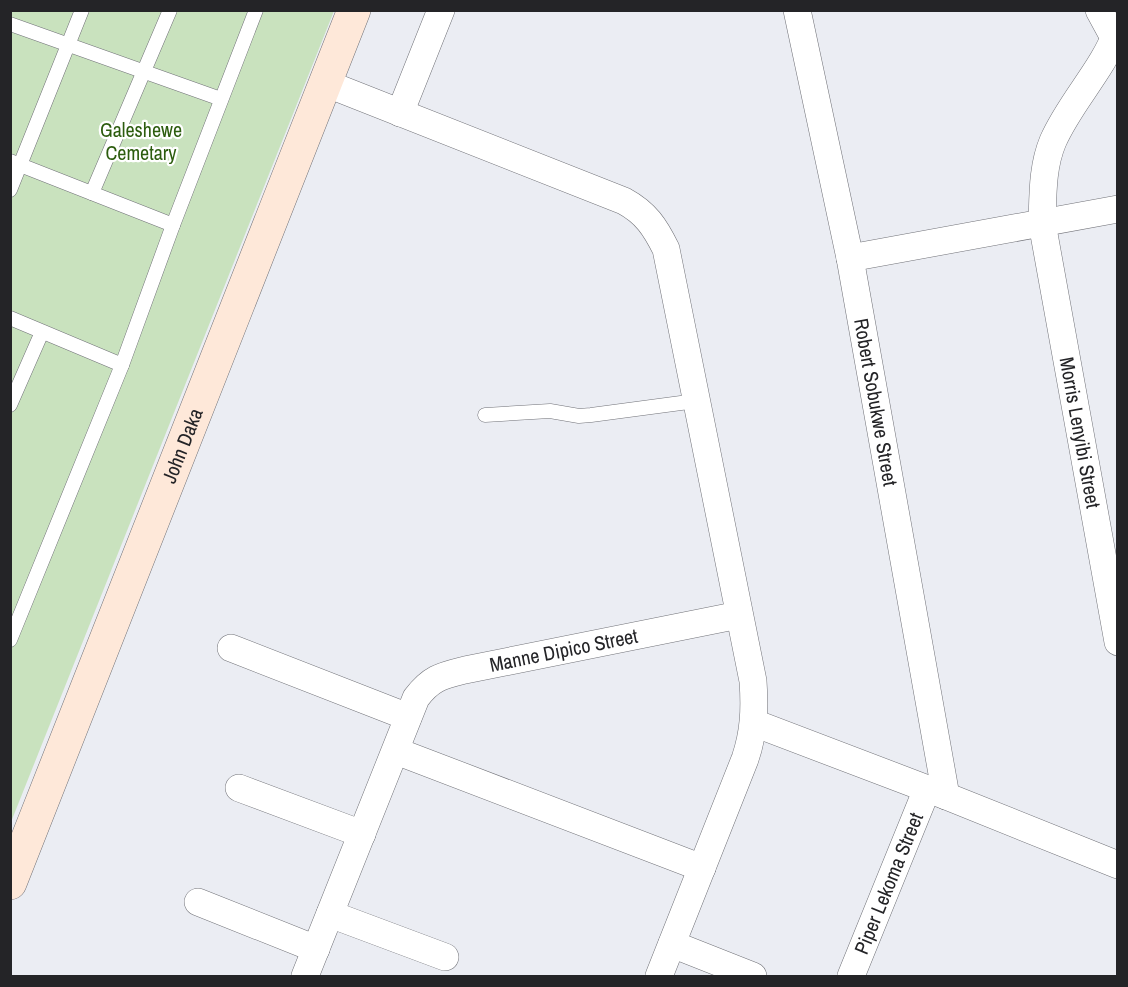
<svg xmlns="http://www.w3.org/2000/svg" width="1128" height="987" viewBox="0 0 1128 987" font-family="'Archivo Narrow',sans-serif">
  <rect width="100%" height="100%" fill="#ebedf3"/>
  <polygon fill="#c9e2be" points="11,11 334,11 11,822"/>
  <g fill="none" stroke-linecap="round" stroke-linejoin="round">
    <defs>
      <g id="lane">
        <polyline points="10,24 221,99"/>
        <polyline points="10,161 173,225"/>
        <polyline points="10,190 82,10"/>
        <polyline points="92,193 170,10"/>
        <polyline points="10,318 122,365"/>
        <polyline points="10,405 42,332"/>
        <polyline points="485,415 550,411 579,416 591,415 696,401"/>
        <polyline points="10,640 122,365 173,225 256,10"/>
      </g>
      <g id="street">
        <path id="s1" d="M797,10L850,258L946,796"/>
        <polyline points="1099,10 1118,45"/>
        <path id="s2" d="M1118,29C1103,70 1070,102 1053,141C1042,167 1043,196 1042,223L1118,642"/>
        <path d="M325,83L624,201C646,213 655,227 666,249L753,681C755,709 754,733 745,759L659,976"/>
        <polyline points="400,113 441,10"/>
        <polyline points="850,258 1118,209"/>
        <polyline points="231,648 408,717"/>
        <polyline points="754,723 946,796 1118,865"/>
        <polyline points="396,751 702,868"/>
        <polyline points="239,788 362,834"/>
        <polyline points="198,902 316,949"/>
        <polyline points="330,914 445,957"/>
        <polyline points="672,944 753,976"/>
        <path id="s3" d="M305,976L416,698C431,678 441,676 465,670L739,615"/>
        <path id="s4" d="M851,976L927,789"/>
      </g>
      <g id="secondary">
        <path id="s5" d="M10,883L354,10"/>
      </g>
    </defs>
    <use href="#lane" stroke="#717278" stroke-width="15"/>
    <use href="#street" stroke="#717278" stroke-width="28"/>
    <use href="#secondary" stroke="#717278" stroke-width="34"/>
    <use href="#lane" stroke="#fff" stroke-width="14"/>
    <use href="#street" stroke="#fff" stroke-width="27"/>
    <use href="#secondary" stroke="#fee8d9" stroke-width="33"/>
  </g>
  <g text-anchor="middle" stroke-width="4.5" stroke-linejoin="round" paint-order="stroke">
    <g font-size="20" fill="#2c5c0e" stroke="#fff">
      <text x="141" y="137">Galeshewe<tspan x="141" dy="23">Cemetary</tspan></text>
    </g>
    <g font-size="20" fill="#242427" stroke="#fff">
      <text dy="7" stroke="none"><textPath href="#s1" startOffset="400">Robert Sobukwe Street</textPath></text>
      <text dy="7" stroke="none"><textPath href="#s2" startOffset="426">Morris Lenyibi Street</textPath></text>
      <text dy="7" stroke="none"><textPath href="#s5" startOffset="470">John Daka</textPath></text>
      <text dy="7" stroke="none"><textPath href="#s3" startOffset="458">Manne Dipico Street</textPath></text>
      <text dy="7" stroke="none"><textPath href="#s4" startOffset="100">Piper Lekoma Street</textPath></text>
    </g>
  </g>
  <rect width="1128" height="987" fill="none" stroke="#242427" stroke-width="24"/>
</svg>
